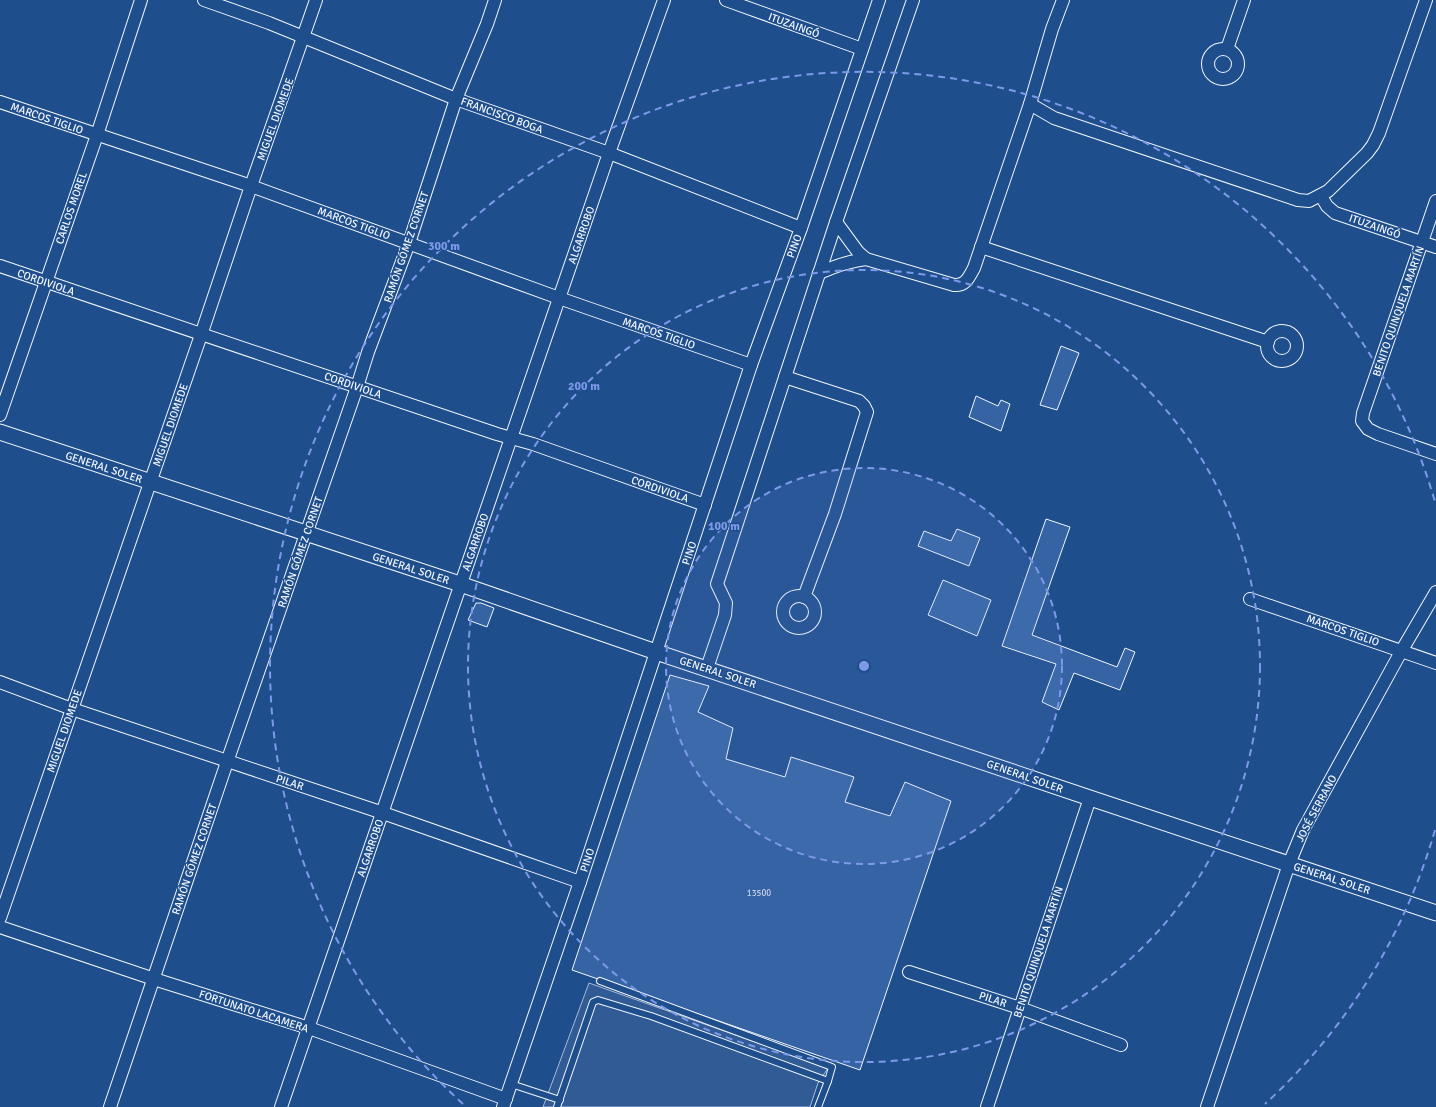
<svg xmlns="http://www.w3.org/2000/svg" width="1436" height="1107" viewBox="0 0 1436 1107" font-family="Signika,sans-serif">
  <rect width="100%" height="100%" fill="#1f4e8c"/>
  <polygon fill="#305b95" stroke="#a8bbd7" points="589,983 828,1068 818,1083 810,1107 543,1107"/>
  <g fill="#3563a3" stroke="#f2f6ff">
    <polygon points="1061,346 1079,353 1057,410 1040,405"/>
    <polygon points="976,396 998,406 1001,400 1010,404 1001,431 969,417"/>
    <polygon points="1046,519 1070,527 1032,635 1117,667 1125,648 1135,652 1120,690 1074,673 1059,710 1042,702 1056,664 1002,646"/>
    <polygon points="957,529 980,538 969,566 918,546 924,531 951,541"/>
    <polygon points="943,580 991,600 977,636 928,615"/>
    <polygon points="476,603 481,603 494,608 487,627 468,620"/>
    <polygon points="670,675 709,686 698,712 733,728 726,759 785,777 791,757 854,777 845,802 890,816 905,782 951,801 860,1070 572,970"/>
  </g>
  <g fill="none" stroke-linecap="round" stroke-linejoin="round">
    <defs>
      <g id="service">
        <polyline points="600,981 832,1067 828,1081"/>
        <polyline points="511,1084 560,1100"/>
        <polyline points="557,1107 593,1002 598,1000 651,1016 828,1081 818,1107"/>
      </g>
      <g id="minor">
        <polyline points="204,0 269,23 456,99 609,153 801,228"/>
        <polyline points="726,0 862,49"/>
        <circle cx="1223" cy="64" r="15"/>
        <polyline points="1227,49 1244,0"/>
        <polyline points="0,102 251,186 559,298 751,365"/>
        <polyline points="1030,104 1054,118 1298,200 1309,201 1328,191 1367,153 1373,145 1379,133 1426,0"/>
        <polyline points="1321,196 1327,206 1335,213 1436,247"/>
        <polyline points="1436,201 1363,413 1362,421 1368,429 1378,434 1436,454"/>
        <polyline points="981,247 1268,342"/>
        <path d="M866,259L954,285C966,286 969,277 974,268L1030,104L1052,29L1063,0"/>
        <polyline points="0,266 497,434 533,444 705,505"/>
        <path d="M819,273C835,266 849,261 866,259L858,252L836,222"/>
        <circle cx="1282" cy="346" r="15"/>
        <polyline points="785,377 859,401 864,406 867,412 835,514 804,597"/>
        <polyline points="0,415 97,135 141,0"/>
        <circle cx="799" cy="612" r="16"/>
        <polyline points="1250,599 1436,663"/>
        <polyline points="707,668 725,615 726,603 717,584 836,222 913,0"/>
        <polyline points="0,682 72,709 383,813 580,882"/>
        <polyline points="0,918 201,335 251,186 316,0"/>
        <polyline points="0,927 154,979 309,1028 506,1099"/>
        <polyline points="909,972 1020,1008 1121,1045"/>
        <polyline points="110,1107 227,762 357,387 368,352 409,243 456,99 487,24 495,0"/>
        <polyline points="281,1107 609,153 664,0"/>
        <polyline points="503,1107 580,882 751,365 801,228 879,0"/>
        <polyline points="987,1107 1090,798"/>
        <polyline points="1207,1107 1289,864 1303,830 1402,650 1436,592"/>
      </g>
      <polyline id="tertiary" points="0,432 460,584 656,652 1090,798 1436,913"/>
    </defs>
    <use href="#service" stroke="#f2f6ff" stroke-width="8"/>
    <use href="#minor" stroke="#f2f6ff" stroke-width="14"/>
    <use href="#tertiary" stroke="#f2f6ff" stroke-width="17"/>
    <use href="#service" stroke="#1f4e8c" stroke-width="6"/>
    <use href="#minor" stroke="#1f4e8c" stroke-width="12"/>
    <use href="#tertiary" stroke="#1f4e8c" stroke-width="15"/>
  </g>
  <circle cx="864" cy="666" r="198" fill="#7d9aea" fill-opacity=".12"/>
  <g fill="none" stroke="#7d9aea" stroke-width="2" stroke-dasharray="7 5">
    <circle cx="864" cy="666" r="198"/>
    <circle cx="864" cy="666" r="396"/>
    <path d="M1435 830A594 594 0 0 1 1265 1104M463 1104A594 594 0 1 1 1435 502"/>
  </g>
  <g text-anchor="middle" stroke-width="3" stroke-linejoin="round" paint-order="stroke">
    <g font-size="9" fill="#c3d1e8">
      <text x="759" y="896">13500</text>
    </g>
    <g font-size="11" fill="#f2f6ff" stroke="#1f4e8c">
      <text transform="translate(794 25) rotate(20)" y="4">ITUZAINGÓ</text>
      <text transform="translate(502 115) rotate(20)" y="4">FRANCISCO BOGA</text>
      <text transform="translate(47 118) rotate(19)" y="4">MARCOS TIGLIO</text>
      <text transform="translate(275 119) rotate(-70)" y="4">MIGUEL DIOMEDE</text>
      <text transform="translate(71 208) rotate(-71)" y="4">CARLOS MOREL</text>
      <text transform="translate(354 223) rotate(20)" y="4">MARCOS TIGLIO</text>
      <text transform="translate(1375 226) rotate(19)" y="4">ITUZAINGÓ</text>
      <text transform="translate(581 235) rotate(-71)" y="4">ALGARROBO</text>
      <text transform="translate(794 246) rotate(-70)" y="4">PINO</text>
      <text transform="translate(406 247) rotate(-71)" y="4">RAMÓN GÓMEZ CORNET</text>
      <text transform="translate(46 282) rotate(19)" y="4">CORDIVIOLA</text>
      <text transform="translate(1398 311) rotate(-71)" y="4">BENITO QUINQUELA MARTÍN</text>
      <text transform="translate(659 333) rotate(19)" y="4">MARCOS TIGLIO</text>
      <text transform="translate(353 385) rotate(19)" y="4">CORDIVIOLA</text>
      <text transform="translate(170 425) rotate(-71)" y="4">MIGUEL DIOMEDE</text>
      <text transform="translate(104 467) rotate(18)" y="4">GENERAL SOLER</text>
      <text transform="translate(660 489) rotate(19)" y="4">CORDIVIOLA</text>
      <text transform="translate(475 542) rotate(-71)" y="4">ALGARROBO</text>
      <text transform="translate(300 552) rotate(-71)" y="4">RAMÓN GÓMEZ CORNET</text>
      <text transform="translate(689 553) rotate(-71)" y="4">PINO</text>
      <text transform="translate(411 568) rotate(18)" y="4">GENERAL SOLER</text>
      <text transform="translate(1343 630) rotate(19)" y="4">MARCOS TIGLIO</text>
      <text transform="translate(718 672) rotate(18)" y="4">GENERAL SOLER</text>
      <text transform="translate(64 731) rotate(-71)" y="4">MIGUEL DIOMEDE</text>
      <text transform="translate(1025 776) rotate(19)" y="4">GENERAL SOLER</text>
      <text transform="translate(290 782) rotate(18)" y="4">PILAR</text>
      <text transform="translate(1316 808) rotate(-62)" y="4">JOSÉ SERRANO</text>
      <text transform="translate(370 848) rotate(-71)" y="4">ALGARROBO</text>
      <text transform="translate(194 859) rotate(-71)" y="4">RAMÓN GÓMEZ CORNET</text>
      <text transform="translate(587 860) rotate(-72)" y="4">PINO</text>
      <text transform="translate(1332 878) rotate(18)" y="4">GENERAL SOLER</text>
      <text transform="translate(1038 952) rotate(-72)" y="4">BENITO QUINQUELA MARTÍN</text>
      <text transform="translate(993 999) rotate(18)" y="4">PILAR</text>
      <text transform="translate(254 1011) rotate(18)" y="4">FORTUNATO LACAMERA</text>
    </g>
  </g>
  <circle cx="864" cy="666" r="6" fill="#7d9aea" stroke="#1f4e8c" stroke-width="2"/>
  <g font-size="12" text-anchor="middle" font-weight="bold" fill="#7d9aea" stroke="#1f4e8c" stroke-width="3" stroke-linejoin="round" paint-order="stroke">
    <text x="444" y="250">300 m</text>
    <text x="584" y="390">200 m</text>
    <text x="724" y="530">100 m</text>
  </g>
</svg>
